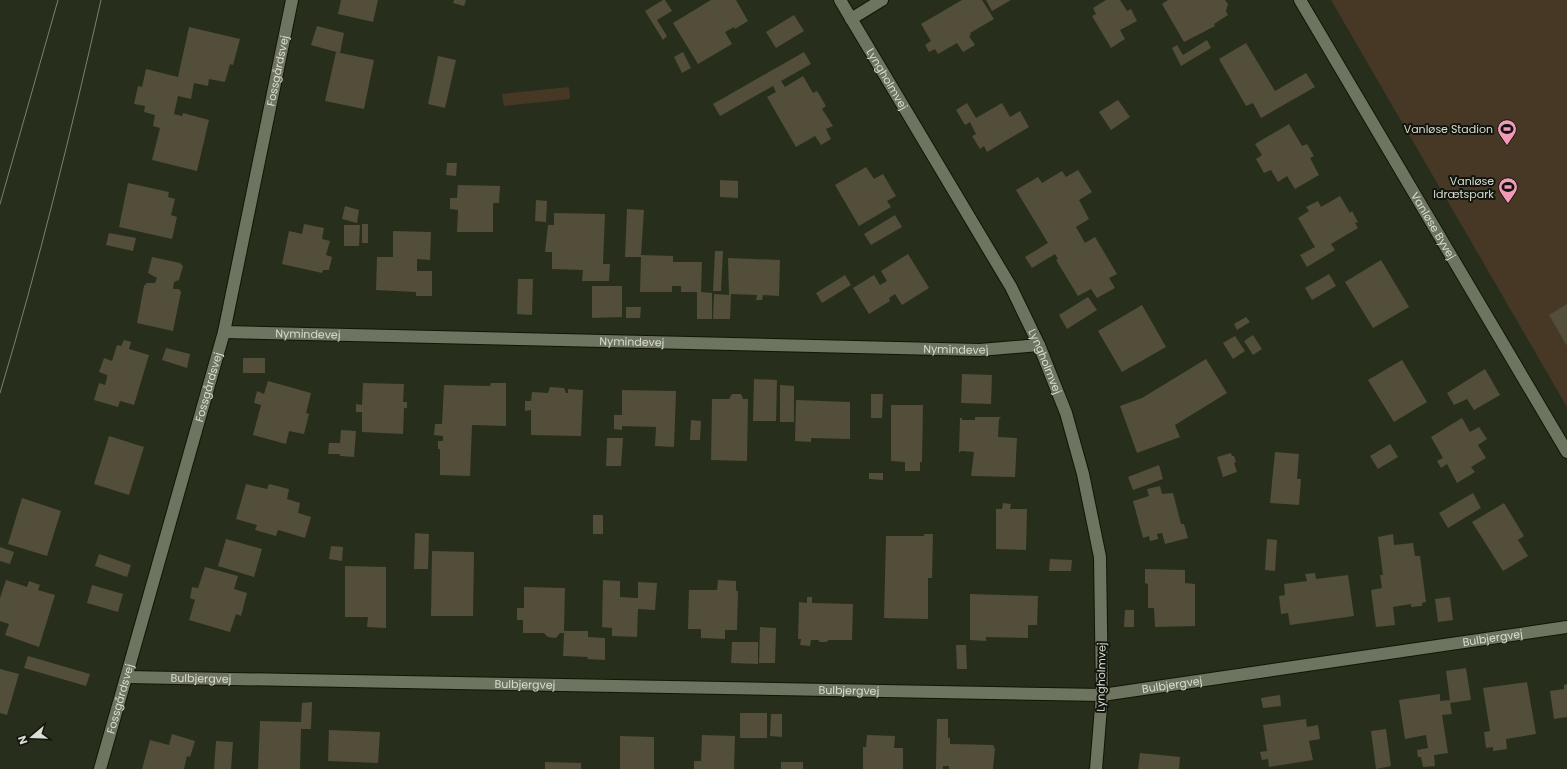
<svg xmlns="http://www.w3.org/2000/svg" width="1567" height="769" viewBox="0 0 1567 769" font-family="Poppins,sans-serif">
  <rect width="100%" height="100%" fill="#282e1c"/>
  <g fill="#463825">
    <polygon points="1331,0 1567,0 1567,407"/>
    <polygon points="569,87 570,99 504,106 502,94"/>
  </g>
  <g fill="#524e3a">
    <polygon points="341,0 378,0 373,22 338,14"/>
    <polygon points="454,0 466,0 464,6 453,3"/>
    <polygon points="663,0 665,0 672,11 657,20 667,36 663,40 645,11"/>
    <polygon points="711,0 736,0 748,21 735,29 734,27 725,32 732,44 698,64 673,23"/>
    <polygon points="962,0 982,0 994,19 970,33 971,35 969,36 975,45 963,52 957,43 938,54 935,49 929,52 925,45 931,41 921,24"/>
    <polygon points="986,0 1011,0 992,11"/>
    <polygon points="1106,0 1120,0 1127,11 1131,9 1137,21 1120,30 1125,39 1111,48 1092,16 1096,14 1093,8"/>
    <polygon points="1168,0 1225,0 1228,4 1226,11 1228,15 1214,24 1215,26 1184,42 1162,4"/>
    <polygon points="794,15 804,31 776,48 766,32"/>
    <polygon points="317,26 344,33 340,53 311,45"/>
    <polygon points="189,27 240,39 233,65 230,64 225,82 209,79 208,86 194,83 191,99 178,96 174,114 182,116 183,113 209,120 197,171 152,160 160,128 153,126 155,115 144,112 145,106 134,104 138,86 142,87 146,69 178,77"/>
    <polygon points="1207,40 1211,48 1181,66 1172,48 1177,45 1183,55"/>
    <polygon points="1246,43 1275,91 1306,73 1315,87 1261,118 1253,103 1246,106 1219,59"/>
    <polygon points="336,52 374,60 364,109 325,101"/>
    <polygon points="683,52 691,68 682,73 674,57"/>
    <polygon points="804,52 811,64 781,81 785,87 803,76 813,93 817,91 826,106 822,109 833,126 826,129 831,139 821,145 815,136 796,147 767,97 776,92 773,86 720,116 713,104"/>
    <polygon points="438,56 456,60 445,108 428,104"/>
    <polygon points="1118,100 1130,117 1111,130 1099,112"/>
    <polygon points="967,103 976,118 1002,103 1010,117 1020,111 1029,127 987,152 984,146 980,149 972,136 976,134 970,122 965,125 956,110"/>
    <polygon points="1289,124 1302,146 1307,144 1314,156 1310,158 1319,175 1295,189 1287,176 1278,182 1271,170 1264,173 1256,159 1262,155 1255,144"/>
    <polygon points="447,163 457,163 456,176 446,175"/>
    <polygon points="866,167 874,179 883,174 896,196 887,201 891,207 859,226 835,185"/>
    <polygon points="1078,170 1092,192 1079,200 1089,219 1076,227 1085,243 1095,237 1117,274 1109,278 1115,288 1097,298 1091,289 1078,296 1056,260 1058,259 1055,254 1032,268 1025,257 1048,243 1016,190 1038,177 1042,183 1062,171 1066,177"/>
    <polygon points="720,180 738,181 738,198 720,197"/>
    <polygon points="128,183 169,192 168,197 175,199 171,215 177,217 172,239 119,227"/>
    <polygon points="458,185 500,186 499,203 493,203 493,232 457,232 458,210 450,209 450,198 457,198"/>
    <polygon points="1340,196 1350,213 1352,211 1358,222 1355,223 1358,228 1331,244 1335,250 1307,267 1300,255 1315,247 1298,218 1309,211 1306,207 1318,201 1321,207"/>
    <polygon points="536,200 547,201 546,222 535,221"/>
    <polygon points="345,206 359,210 357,223 342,219"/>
    <polygon points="627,209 644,210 641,255 673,256 673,262 702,262 701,292 712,293 712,319 697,319 697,292 681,292 681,286 672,286 672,292 640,292 641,257 625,257"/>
    <polygon points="554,213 605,214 603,264 610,264 609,281 582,281 583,270 552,269 552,252 545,252 548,225 554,225"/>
    <polygon points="895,215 902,227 871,245 864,234"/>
    <polygon points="304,224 324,228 322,239 330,241 326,255 332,257 329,270 323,270 322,273 282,264 289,231 302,234"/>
    <rect x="362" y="224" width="6" height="19"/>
    <polygon points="344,225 360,225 359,246 344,246"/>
    <polygon points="393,231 431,232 430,260 417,259 417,271 432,271 432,296 416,296 416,292 376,290 377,257 393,257"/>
    <polygon points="109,233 136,238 133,251 106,245"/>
    <polygon points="715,251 723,251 721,291 713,291"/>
    <polygon points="908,254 929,288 902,305 895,294 889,298 890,301 869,314 853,288 874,275 880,285 887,281 881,271"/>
    <polygon points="152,257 180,263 183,266 179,280 174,282 173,289 179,289 181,292 173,331 137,323 144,286 147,283 155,283 157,278 148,273"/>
    <polygon points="728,258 780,260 779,296 763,295 762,300 756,300 757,295 731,294 730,319 713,319 714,294 729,295"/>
    <polygon points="1381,260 1409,307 1373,328 1345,282"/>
    <polygon points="1329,274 1336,286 1312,300 1305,288"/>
    <polygon points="845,275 851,285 822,303 816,293"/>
    <polygon points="518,279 533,279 532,315 517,314"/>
    <polygon points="592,286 622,286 622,317 592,318"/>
    <polygon points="1088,297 1097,310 1067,329 1059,315"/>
    <polygon points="1567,304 1567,346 1549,315"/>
    <polygon points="1142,305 1166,347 1122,372 1098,331"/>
    <polygon points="626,307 641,307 640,318 626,318"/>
    <polygon points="1246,317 1250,322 1237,330 1234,324"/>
    <polygon points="1253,335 1262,349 1253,355 1244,341"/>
    <polygon points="1235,336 1245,351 1233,359 1223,343"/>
    <polygon points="124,340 131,342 129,349 149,355 134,405 120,401 118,407 94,400 99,383 105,385 107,378 107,375 99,372 104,358 112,361 117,345 121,346"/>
    <polygon points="166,348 190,354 187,368 162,360"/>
    <rect x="243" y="358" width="22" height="15"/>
    <polygon points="1206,359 1227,393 1175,425 1180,437 1137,453 1120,406 1142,398"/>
    <polygon points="1402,360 1427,402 1394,422 1368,380"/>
    <polygon points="1485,369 1500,395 1474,410 1467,399 1454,405 1447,393"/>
    <polygon points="962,374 992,375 991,404 961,403"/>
    <polygon points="754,379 777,380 776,421 753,421"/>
    <polygon points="268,381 311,393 306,413 309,414 304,434 289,431 286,444 253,435 261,405 254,403 257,391 264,394"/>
    <polygon points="363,383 404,384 403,402 407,402 407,408 404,408 403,434 362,432 362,412 356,412 356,404 362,405"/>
    <polygon points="491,383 506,383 506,426 472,425 470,476 440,475 440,449 438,449 438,441 443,441 443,436 434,435 435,424 442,424 444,385 490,386"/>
    <polygon points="780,385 794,386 794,422 780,422"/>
    <polygon points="550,387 564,388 566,393 568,393 568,389 583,390 581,436 531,435 531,410 525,411 525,401 531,401 532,392 548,393"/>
    <polygon points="622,390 676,391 674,447 655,446 656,427 622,426 622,430 614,429 614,415 622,415"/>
    <polygon points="732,394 741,394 743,399 748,399 747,461 711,460 712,399 729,399"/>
    <polygon points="871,394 883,394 882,418 871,418"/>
    <polygon points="796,400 850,402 850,439 811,438 811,442 795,441"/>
    <polygon points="891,405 923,405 922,462 920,462 920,471 905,471 905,462 891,461"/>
    <polygon points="975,417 1001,417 999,419 998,437 1017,438 1015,477 971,476 974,452 961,451 959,453 960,418 962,418 962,420 975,420"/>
    <polygon points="1462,418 1470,432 1479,427 1487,439 1478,445 1486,458 1471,467 1475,472 1457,483 1447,464 1441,468 1437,461 1443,458 1431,437"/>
    <polygon points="691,420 701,421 700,440 690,440"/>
    <polygon points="341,430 356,431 354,457 340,456 340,454 328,454 329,443 340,443"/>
    <polygon points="109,436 144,447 129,495 94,484"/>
    <polygon points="607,438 623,438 621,466 606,466"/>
    <polygon points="1390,444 1398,457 1378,469 1370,456"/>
    <polygon points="1275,452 1299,454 1297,479 1301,479 1299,505 1270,503"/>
    <polygon points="1231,453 1232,456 1234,456 1236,462 1234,463 1237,472 1223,477 1217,457"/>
    <polygon points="1159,465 1163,479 1133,490 1128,477"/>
    <polygon points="869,473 883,473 883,480 869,479"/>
    <polygon points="246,484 267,489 269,484 289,489 287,499 300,503 298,513 311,517 305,538 278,530 276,536 255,530 257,525 236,519"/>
    <polygon points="1160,486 1162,494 1173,493 1181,524 1184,524 1188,538 1165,544 1162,533 1157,534 1158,539 1150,541 1149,536 1143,538 1133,501 1149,496 1147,489"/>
    <polygon points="1473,493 1481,508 1448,528 1439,513"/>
    <polygon points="22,498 61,511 47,556 8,544"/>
    <polygon points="1003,503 1011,504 1010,509 1027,509 1026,550 996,549 996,509 1002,509"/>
    <polygon points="1504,503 1524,536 1518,540 1528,556 1503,571 1472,522"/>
    <rect x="593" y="515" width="10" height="19"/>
    <polygon points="415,533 429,534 428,569 414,569"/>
    <polygon points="924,534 933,534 932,578 928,578 928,619 884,618 886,536 924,536"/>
    <polygon points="1393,534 1394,545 1413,543 1415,556 1420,556 1426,602 1422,603 1422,606 1411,607 1411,604 1393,607 1395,625 1376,627 1371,590 1382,588 1380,575 1383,575 1378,537"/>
    <polygon points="226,539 262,549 254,577 218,566"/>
    <polygon points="1267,539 1277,540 1275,571 1265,570"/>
    <polygon points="331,546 343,547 342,561 329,559"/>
    <polygon points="0,547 14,552 10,564 0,561"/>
    <polygon points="432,551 474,552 473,616 431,616"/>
    <polygon points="99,554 131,565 127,577 95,566"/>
    <polygon points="1050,559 1072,560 1071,571 1049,571"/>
    <polygon points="345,566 386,567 386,628 367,627 368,617 345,617"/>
    <polygon points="205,567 238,576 234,589 247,593 241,616 236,614 230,632 189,620 195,600 190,598 192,587 198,588"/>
    <polygon points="1145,569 1185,570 1185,583 1195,584 1195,626 1155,627 1154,608 1148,608 1148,584 1145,583"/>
    <polygon points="1315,573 1316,579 1348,575 1354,616 1290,625 1288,613 1281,614 1279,596 1285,595 1284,584 1307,581 1305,574"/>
    <polygon points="6,580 27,587 29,581 40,585 38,590 55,595 39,647 5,635 9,624 0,621 0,598"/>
    <polygon points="603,580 620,581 620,597 638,598 638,582 657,583 655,610 638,609 637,637 612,636 612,628 602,627"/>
    <polygon points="718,580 736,581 736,591 738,591 737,630 725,630 725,639 701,638 701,629 688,629 689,590 717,590"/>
    <polygon points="92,585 123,594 118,612 87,603"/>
    <polygon points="524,587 565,588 564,631 588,631 588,637 605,638 605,660 587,659 588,657 563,656 564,633 560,633 556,638 548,637 544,633 523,633 523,620 517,620 517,608 524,608"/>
    <polygon points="970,594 1038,596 1037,625 1028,625 1028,638 986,637 986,641 970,640"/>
    <polygon points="807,597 812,597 812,603 853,604 852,640 829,640 826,642 820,642 818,640 811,640 810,646 800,645 801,639 798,639 799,602 807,603"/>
    <polygon points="1450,597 1453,620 1438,622 1435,599"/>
    <polygon points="1125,610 1134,610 1134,627 1124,627"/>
    <polygon points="760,627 776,628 775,663 759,663"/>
    <polygon points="732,642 758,642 758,664 731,663"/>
    <polygon points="956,645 966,645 967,669 957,669"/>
    <polygon points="28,656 90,674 86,686 24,668"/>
    <polygon points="1466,668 1471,700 1450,703 1452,714 1442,715 1448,753 1434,755 1435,766 1423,767 1421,757 1418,757 1417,750 1428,748 1426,735 1405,739 1399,700 1440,694 1440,701 1450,700 1446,671"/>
    <polygon points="0,669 19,674 7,715 0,713"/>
    <polygon points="1527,682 1536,734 1506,739 1507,749 1493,751 1493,747 1486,748 1484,732 1490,731 1483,688"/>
    <polygon points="1567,684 1567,717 1554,719 1550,691 1564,689 1564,685"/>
    <polygon points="1280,695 1281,706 1263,708 1261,698"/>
    <polygon points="312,702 311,729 301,729 300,769 258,769 260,721 301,722 302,703"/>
    <rect x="740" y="713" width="27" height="25"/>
    <polygon points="771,714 782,714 782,737 770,736"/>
    <polygon points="937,719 948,719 948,738 950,738 950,744 993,745 995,749 993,769 949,769 949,766 943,766 943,769 936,769"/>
    <polygon points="1306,719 1307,727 1318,725 1320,739 1309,741 1313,760 1269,767 1268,759 1262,760 1260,752 1267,751 1263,725"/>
    <polygon points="1386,729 1391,766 1376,769 1371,731"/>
    <polygon points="329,730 380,732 378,763 328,761"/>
    <polygon points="172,734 195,741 190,757 187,756 184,769 142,769 150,740 169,745"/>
    <polygon points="702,735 735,736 734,769 694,769 694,761 701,761"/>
    <polygon points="867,735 895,736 894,748 903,748 903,769 863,769 863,747 866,747"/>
    <polygon points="620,736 654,737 654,769 620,769"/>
    <polygon points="216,741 233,742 231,769 214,769"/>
    <polygon points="1140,753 1180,757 1179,769 1138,769"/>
    <polygon points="545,762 581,763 581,769 545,769"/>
    <rect x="781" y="762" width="22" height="7"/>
  </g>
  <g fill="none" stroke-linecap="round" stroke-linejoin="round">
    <defs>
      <g id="street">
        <path id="s1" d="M840,0L1011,287L1039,345L1066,413L1083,474L1100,557L1102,695L1096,769"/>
        <path id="s2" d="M1300,0L1567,452"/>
        <polyline points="851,19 882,0"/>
        <path id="s3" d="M224,332L980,350L1039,345"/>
        <path id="s4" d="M127,677L1102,695L1567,627"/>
        <path id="s5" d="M100,769L224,332L292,0"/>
      </g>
    </defs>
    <use href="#street" stroke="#111606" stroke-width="14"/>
    <use href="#street" stroke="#6d7460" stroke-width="12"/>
    <g stroke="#7b8071" stroke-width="1">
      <polyline points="0,204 58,0"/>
      <path d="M0,393C39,263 71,132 101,0"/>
    </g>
  </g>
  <defs>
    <symbol id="stadium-pin" viewBox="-11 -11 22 30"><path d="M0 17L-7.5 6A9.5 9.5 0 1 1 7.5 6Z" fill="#f09ab7" stroke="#12150d"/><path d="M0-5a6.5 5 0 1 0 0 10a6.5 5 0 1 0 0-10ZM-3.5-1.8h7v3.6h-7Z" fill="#111"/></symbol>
  </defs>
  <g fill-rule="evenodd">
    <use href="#stadium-pin" x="1496" y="118" width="22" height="30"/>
    <use href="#stadium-pin" x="1497" y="176" width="22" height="30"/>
  </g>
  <g text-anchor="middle" stroke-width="4" stroke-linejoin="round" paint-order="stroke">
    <g font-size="11" fill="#daddd2" stroke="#12150d">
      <text dy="4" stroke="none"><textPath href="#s5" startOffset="721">Fossgårdsvej</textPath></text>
      <text dy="4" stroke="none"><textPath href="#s1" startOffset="92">Lyngholmvej</textPath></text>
      <text dy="4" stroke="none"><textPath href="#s2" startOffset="262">Vanløse Byvej</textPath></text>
      <text dy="4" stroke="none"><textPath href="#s3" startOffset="84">Nymindevej</textPath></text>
      <text dy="4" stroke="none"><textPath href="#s3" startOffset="408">Nymindevej</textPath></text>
      <text dy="4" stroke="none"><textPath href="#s3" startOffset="732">Nymindevej</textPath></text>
      <text dy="4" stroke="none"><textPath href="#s1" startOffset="416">Lyngholmvej</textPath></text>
      <text dy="4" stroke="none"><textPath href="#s5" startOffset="397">Fossgårdsvej</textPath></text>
      <text dy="4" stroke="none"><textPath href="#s4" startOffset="1370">Bulbjergvej</textPath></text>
      <text transform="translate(1101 677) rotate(-89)" y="4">Lyngholmvej</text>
      <text dy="4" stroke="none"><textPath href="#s4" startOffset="74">Bulbjergvej</textPath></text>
      <text dy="4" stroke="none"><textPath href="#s4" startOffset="398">Bulbjergvej</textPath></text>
      <text dy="4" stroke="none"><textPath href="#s4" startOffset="1046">Bulbjergvej</textPath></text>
      <text dy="4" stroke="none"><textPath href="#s4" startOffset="722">Bulbjergvej</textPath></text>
      <text dy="4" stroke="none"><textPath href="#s5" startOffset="73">Fossgårdsvej</textPath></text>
    </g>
    <g font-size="11" fill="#daddd2" stroke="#12150d" text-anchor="end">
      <text x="1493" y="133">Vanløse Stadion</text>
      <text x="1494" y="185">Vanløse<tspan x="1494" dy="13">Idrætspark</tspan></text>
    </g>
  </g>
  <g transform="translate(32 737) rotate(251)" stroke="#12150d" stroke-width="3" paint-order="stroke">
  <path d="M0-3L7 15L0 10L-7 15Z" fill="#daddd2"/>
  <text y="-6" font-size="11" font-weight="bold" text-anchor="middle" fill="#daddd2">N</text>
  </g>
</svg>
